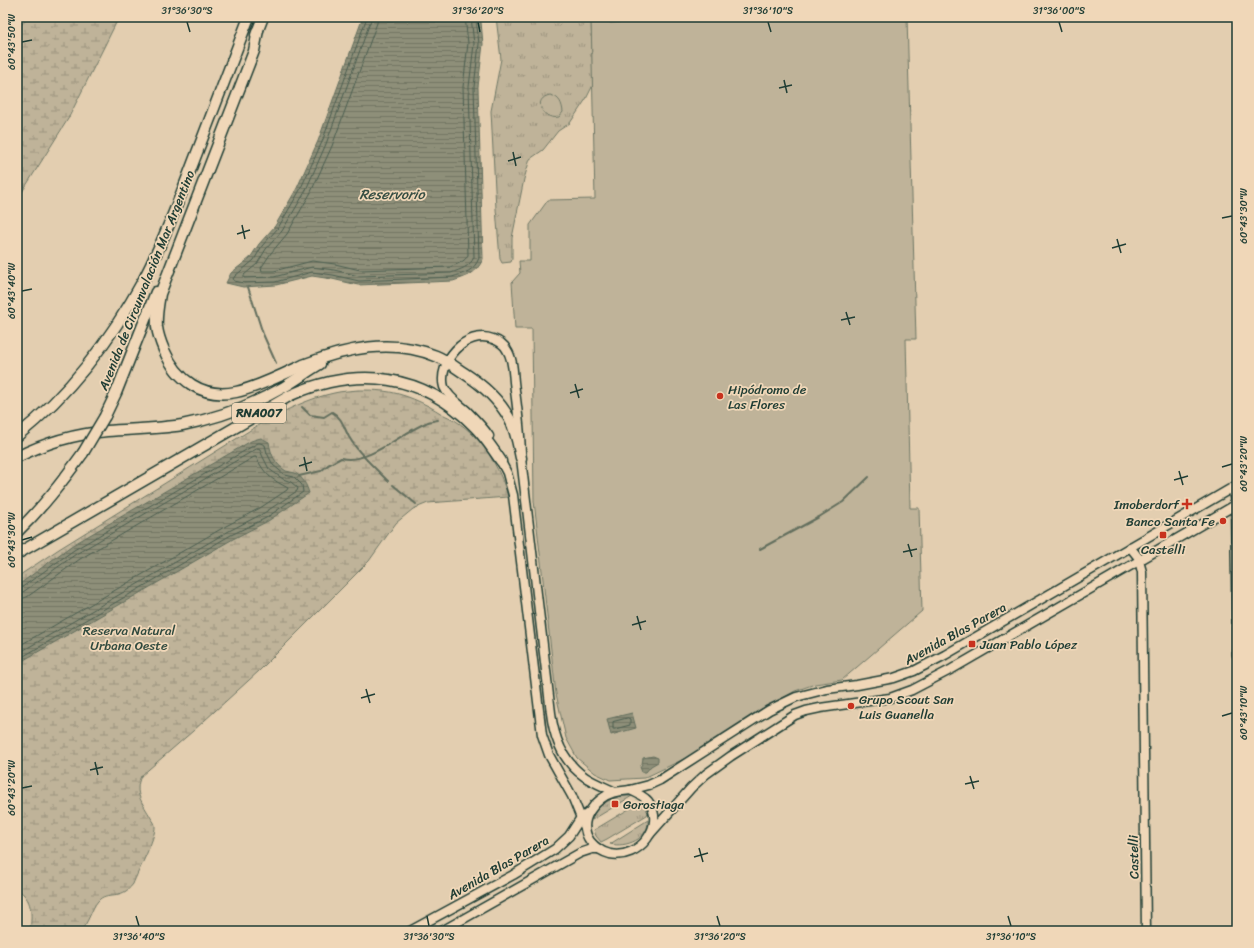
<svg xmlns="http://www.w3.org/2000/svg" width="1254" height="948" viewBox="0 0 1254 948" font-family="Sriracha,sans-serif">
  <defs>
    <pattern id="grass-tufts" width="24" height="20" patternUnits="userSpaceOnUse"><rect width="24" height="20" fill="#bfb399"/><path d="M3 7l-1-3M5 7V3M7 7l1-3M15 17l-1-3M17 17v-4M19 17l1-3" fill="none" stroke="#9b937e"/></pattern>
    <pattern id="wetland-marsh" width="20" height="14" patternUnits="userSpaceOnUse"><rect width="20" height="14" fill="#bfb399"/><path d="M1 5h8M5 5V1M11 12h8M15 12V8" fill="none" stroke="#9b937e"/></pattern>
    <pattern id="water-rules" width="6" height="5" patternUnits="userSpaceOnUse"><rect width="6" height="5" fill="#8e8f79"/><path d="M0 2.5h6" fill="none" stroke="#737664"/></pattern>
  </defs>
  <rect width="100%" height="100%" fill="#e3ceb0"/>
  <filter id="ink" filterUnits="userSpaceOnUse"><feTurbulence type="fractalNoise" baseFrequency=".025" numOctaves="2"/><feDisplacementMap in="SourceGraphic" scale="8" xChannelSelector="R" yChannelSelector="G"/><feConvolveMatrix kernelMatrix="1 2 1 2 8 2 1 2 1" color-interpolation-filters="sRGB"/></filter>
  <g filter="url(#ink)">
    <g fill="url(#grass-tufts)" stroke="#6f7866">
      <polygon points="496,17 591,17 593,85 586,99 570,123 558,131 543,150 530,159 524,179 512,238 512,259 511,262 502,263 500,259 496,209 491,111 501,59"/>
      <path d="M622,796H632L592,820C595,806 609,799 622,796Z"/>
      <polygon points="639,803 641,803 648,812 647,815 607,839 601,842 596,836 594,830"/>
      <path d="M648,820C649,839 626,848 610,844Z"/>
    </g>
    <g fill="url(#wetland-marsh)" stroke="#6f7866">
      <polygon points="30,17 119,17 68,119 17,200 17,28"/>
      <path d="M358,390C366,390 375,390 383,391C403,393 425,403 442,414C446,416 451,418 456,421C482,438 500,467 508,497L428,503L413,509L396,523L369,561L259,671L193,731L141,776C133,794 143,803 151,818C153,821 155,823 155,826C156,838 138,871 133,884C121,901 107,890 98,901C91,909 89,923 80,931H30C32,914 33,899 17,889V577L59,549L265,421C286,410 310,398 334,393C342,391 350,391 358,390Z"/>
    </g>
    <g fill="#bfb399" stroke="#6f7866">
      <polygon points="591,17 609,17 610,23 625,22 629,17 907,17 916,339 906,339 910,508 919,508 922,611 842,680 815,684 795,691 759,711 688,757 644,778 610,780 595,773 577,758 566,738 556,694 534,501 532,329 515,329 512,282 520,273 519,261 530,261 530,225 548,200 595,199"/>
      <path d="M550,95C560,97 562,104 563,112L559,117C543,121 531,99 550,95Z"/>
    </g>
    <g fill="url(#water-rules)" stroke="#626e5d">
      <path d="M363,17H479L481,22L483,44L478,87L483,259C476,274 468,276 453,281L358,285L332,279L312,276L276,285L243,287L226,283L231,273L250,258L259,244L275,226L297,188L318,141Z"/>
      <path d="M261,438L269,442C271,455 275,464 286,471C289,472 292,472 295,473C303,477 307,486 309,493L268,521L233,539L17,664V586L71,546L251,441L257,439Z"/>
      <polygon points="632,713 636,728 611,735 607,719"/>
      <polygon points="653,756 658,758 658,762 651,766 646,772 642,772 640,767 642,764 643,758"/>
    </g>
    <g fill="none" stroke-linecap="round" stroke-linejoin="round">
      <g stroke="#4b5e50" stroke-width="1">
        <path d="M367,17L322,142L300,190L278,228L262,246L254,260L235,276L233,279L234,281L244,283L275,282L312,272L333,275L359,281L452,277C465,273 474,271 479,258L474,87L479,44L476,17"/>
        <path d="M372,17L326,144L305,192L282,231L266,249L257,264L244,275V278L274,277L312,267L334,270L359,276L451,273C461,269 470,267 474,257L469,87L474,44L471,17"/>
        <path d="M378,17L377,23L332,146L310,194L287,234L271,253L261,268L262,271H274L312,261L335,264L360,270L450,267C457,264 465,262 468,255L463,87L468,43L465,17"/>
        <polyline points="17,589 21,588 74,550 258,443 260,443 265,445 267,453 273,465 285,475 294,477 302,485 303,492 266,518 231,535 17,660"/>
        <polyline points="17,594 23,592 76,554 258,448 260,449 262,455 269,469 283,479 291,482 298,488 297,491 264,513 229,531 17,654"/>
        <path d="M17,600L27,597L80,559L254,457H256C265,475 271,479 288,488L287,490L260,508L226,526L17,647"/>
        <polygon points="628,718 630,719 630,725 615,729 613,729 613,722"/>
      </g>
      <g stroke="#626e5d" stroke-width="2">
        <polyline points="248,287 263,334 276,363"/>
        <path d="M302,407L310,415L324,417L332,412C342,417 344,428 349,437C359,454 374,467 388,481"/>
        <path d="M299,476L321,471L328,465L341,458C368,465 401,433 426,423C429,421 434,421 438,420"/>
        <polyline points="393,485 416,504"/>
        <polyline points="760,549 819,517 843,502 869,477"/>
      </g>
      <defs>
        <g id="major">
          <path d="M489,436C483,427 475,419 467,411C459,404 448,397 444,387C437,363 466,328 493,339C499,341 504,344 507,350C513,359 513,372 514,382C517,408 521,432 521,458L551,713C554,738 563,762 585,777C594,783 605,787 615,792"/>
          <polyline points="498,456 507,473 513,495 542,735 549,755 572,796 585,828"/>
          <polyline points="1233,488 1235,505 1237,655"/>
          <polyline points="1130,547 1138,557 1142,572 1146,931"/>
          <polyline points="630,790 649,785 660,780 769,710 796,697 827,689 857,685 894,678 914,671 945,655 1237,485"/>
          <path d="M630,790C637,793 644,796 648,801C667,825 639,860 610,854C602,852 595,847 590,841C576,821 595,798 615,792C620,791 625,791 630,790Z"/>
          <polyline points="650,834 691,788 706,774 731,756 795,715 806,711 820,708 890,698 912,690 952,669 1237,504"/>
          <polyline points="410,931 513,875 555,849 569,836 580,819 588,813"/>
          <polyline points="442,931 580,853 592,849 599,849"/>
        </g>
        <g id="highway">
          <path d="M258,30L254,51L160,294C158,306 156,316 157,327C158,335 161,343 164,350C177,380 202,399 236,392C256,388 284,374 303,365C346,348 392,338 436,356C446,360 455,367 464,373C481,384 499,400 509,418C516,430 518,444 521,458"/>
          <polyline points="256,35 263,17"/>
          <polyline points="105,416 116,393 156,292"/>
          <path d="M17,436C69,394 112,338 144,279C165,238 181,194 198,150C215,106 232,61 249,17"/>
          <path d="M17,457C45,443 76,434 107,431C132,429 157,429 182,425C218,418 253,405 284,387C296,380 308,371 320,364"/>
          <path d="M17,532C43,507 62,482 83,453"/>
          <path d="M17,554L291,395C358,366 423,373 475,427C485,437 493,449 501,461"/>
        </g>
      </defs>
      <use href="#major" stroke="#1f3d34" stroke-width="11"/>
      <use href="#highway" stroke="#1f3d34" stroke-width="13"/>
      <use href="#major" stroke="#f0d7b8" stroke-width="8"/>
      <use href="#highway" stroke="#f0d7b8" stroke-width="10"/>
      <defs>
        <polyline id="highway-bridge" points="83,453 105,416"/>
      </defs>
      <use href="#highway-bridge" stroke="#1f3d34" stroke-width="13" stroke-linecap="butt"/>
      <use href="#highway-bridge" stroke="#f0d7b8" stroke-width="10"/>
    </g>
  </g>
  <path fill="none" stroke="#1f3d34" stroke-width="1.5" d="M187,22L190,32M478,22L480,32M768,22L771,32M1059,22L1062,32M22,42L32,40M784,80L787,93M779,88L792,85M513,152L516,166M508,161L521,157M1222,218L1232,216M242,225L245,239M237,234L250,230M1117,239L1121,253M1112,248L1126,244M22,291L32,289M846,312L850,325M841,320L855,317M575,384L579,398M570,393L583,389M304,457L307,471M299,466L312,462M1222,467L1232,464M1179,471L1183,485M1174,480L1188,476M22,540L32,537M908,544L912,557M903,552L917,549M637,616L641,630M632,625L646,621M366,689L370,703M361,698L375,694M1222,716L1232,713M95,762L98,775M90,770L103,767M970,776L974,789M965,784L979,781M22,788L32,786M699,848L703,862M694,857L708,853M136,916L139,926M427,916L429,926M717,916L720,926M1008,916L1011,926"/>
  <g fill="#c8321e" stroke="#f0d7b8" stroke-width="1.5">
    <circle cx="720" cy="396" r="4"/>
    <path d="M1185 498h4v4h4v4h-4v4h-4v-4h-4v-4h4z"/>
    <circle cx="1223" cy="521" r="4"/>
    <rect x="1159" y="531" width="8" height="8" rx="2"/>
    <rect x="968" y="640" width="8" height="8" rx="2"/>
    <circle cx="851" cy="706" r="4"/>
    <rect x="611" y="800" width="8" height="8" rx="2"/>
  </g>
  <g text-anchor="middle" stroke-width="3.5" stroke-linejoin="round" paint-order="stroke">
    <rect fill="#f0d7b8" stroke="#5e6b5c" stroke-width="1" x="232" y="403" width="54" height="20" rx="3"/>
    <g font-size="12" font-weight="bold" fill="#1f3d34">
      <text x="259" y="417">RNA007</text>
    </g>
    <g font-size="13" fill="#1f3d34" stroke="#f0d7b8">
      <text transform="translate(146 280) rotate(-68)" y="5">Avenida de Circunvalación Mar Argentino</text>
      <text transform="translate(955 633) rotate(-29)" y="5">Avenida Blas Parera</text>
      <text transform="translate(1133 857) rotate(-91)" y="5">Castelli</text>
      <text transform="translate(498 867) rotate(-30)" y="5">Avenida Blas Parera</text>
    </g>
    <g font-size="13" fill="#1f3d34" stroke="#f0d7b8" text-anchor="start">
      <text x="728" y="394">Hipódromo de<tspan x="728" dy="15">Las Flores</tspan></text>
      <text x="1179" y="509" text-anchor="end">Imoberdorf</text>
      <text x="1215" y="526" text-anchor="end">Banco Santa Fe</text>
      <text x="1163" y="554" text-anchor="middle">Castelli</text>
      <text x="980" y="649">Juan Pablo López</text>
      <text x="859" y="704">Grupo Scout San<tspan x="859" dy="15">Luis Guanella</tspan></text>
      <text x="623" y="809">Gorostiaga</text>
    </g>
    <g font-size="13" fill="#2f493e" stroke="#f0d7b8">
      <text x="129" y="635">Reserva Natural<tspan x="129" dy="15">Urbana Oeste</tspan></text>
    </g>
    <g font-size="14" font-style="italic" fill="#354d42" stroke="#f0d7b8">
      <text x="392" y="199">Reservorio</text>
    </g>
  </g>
  <rect width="1254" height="948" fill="none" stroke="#f0d7b8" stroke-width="44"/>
  <rect x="22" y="22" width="1210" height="904" fill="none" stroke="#1f3d34" stroke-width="1.5"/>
  <g font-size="10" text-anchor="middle" fill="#1f3d34">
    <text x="187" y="14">31°36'30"S</text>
    <text x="478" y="14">31°36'20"S</text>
    <text x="768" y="14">31°36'10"S</text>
    <text x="1059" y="14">31°36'00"S</text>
    <text transform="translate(11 42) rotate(-90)" y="4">60°43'50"W</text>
    <text transform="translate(1243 216) rotate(-90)" y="4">60°43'30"W</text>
    <text transform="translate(11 291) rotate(-90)" y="4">60°43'40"W</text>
    <text transform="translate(1243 464) rotate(-90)" y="4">60°43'20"W</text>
    <text transform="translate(11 540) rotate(-90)" y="4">60°43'30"W</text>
    <text transform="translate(1243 713) rotate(-90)" y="4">60°43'10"W</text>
    <text transform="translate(11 788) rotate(-90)" y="4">60°43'20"W</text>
    <text x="139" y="940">31°36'40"S</text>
    <text x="429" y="940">31°36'30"S</text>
    <text x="720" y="940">31°36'20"S</text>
    <text x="1011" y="940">31°36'10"S</text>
  </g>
</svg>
